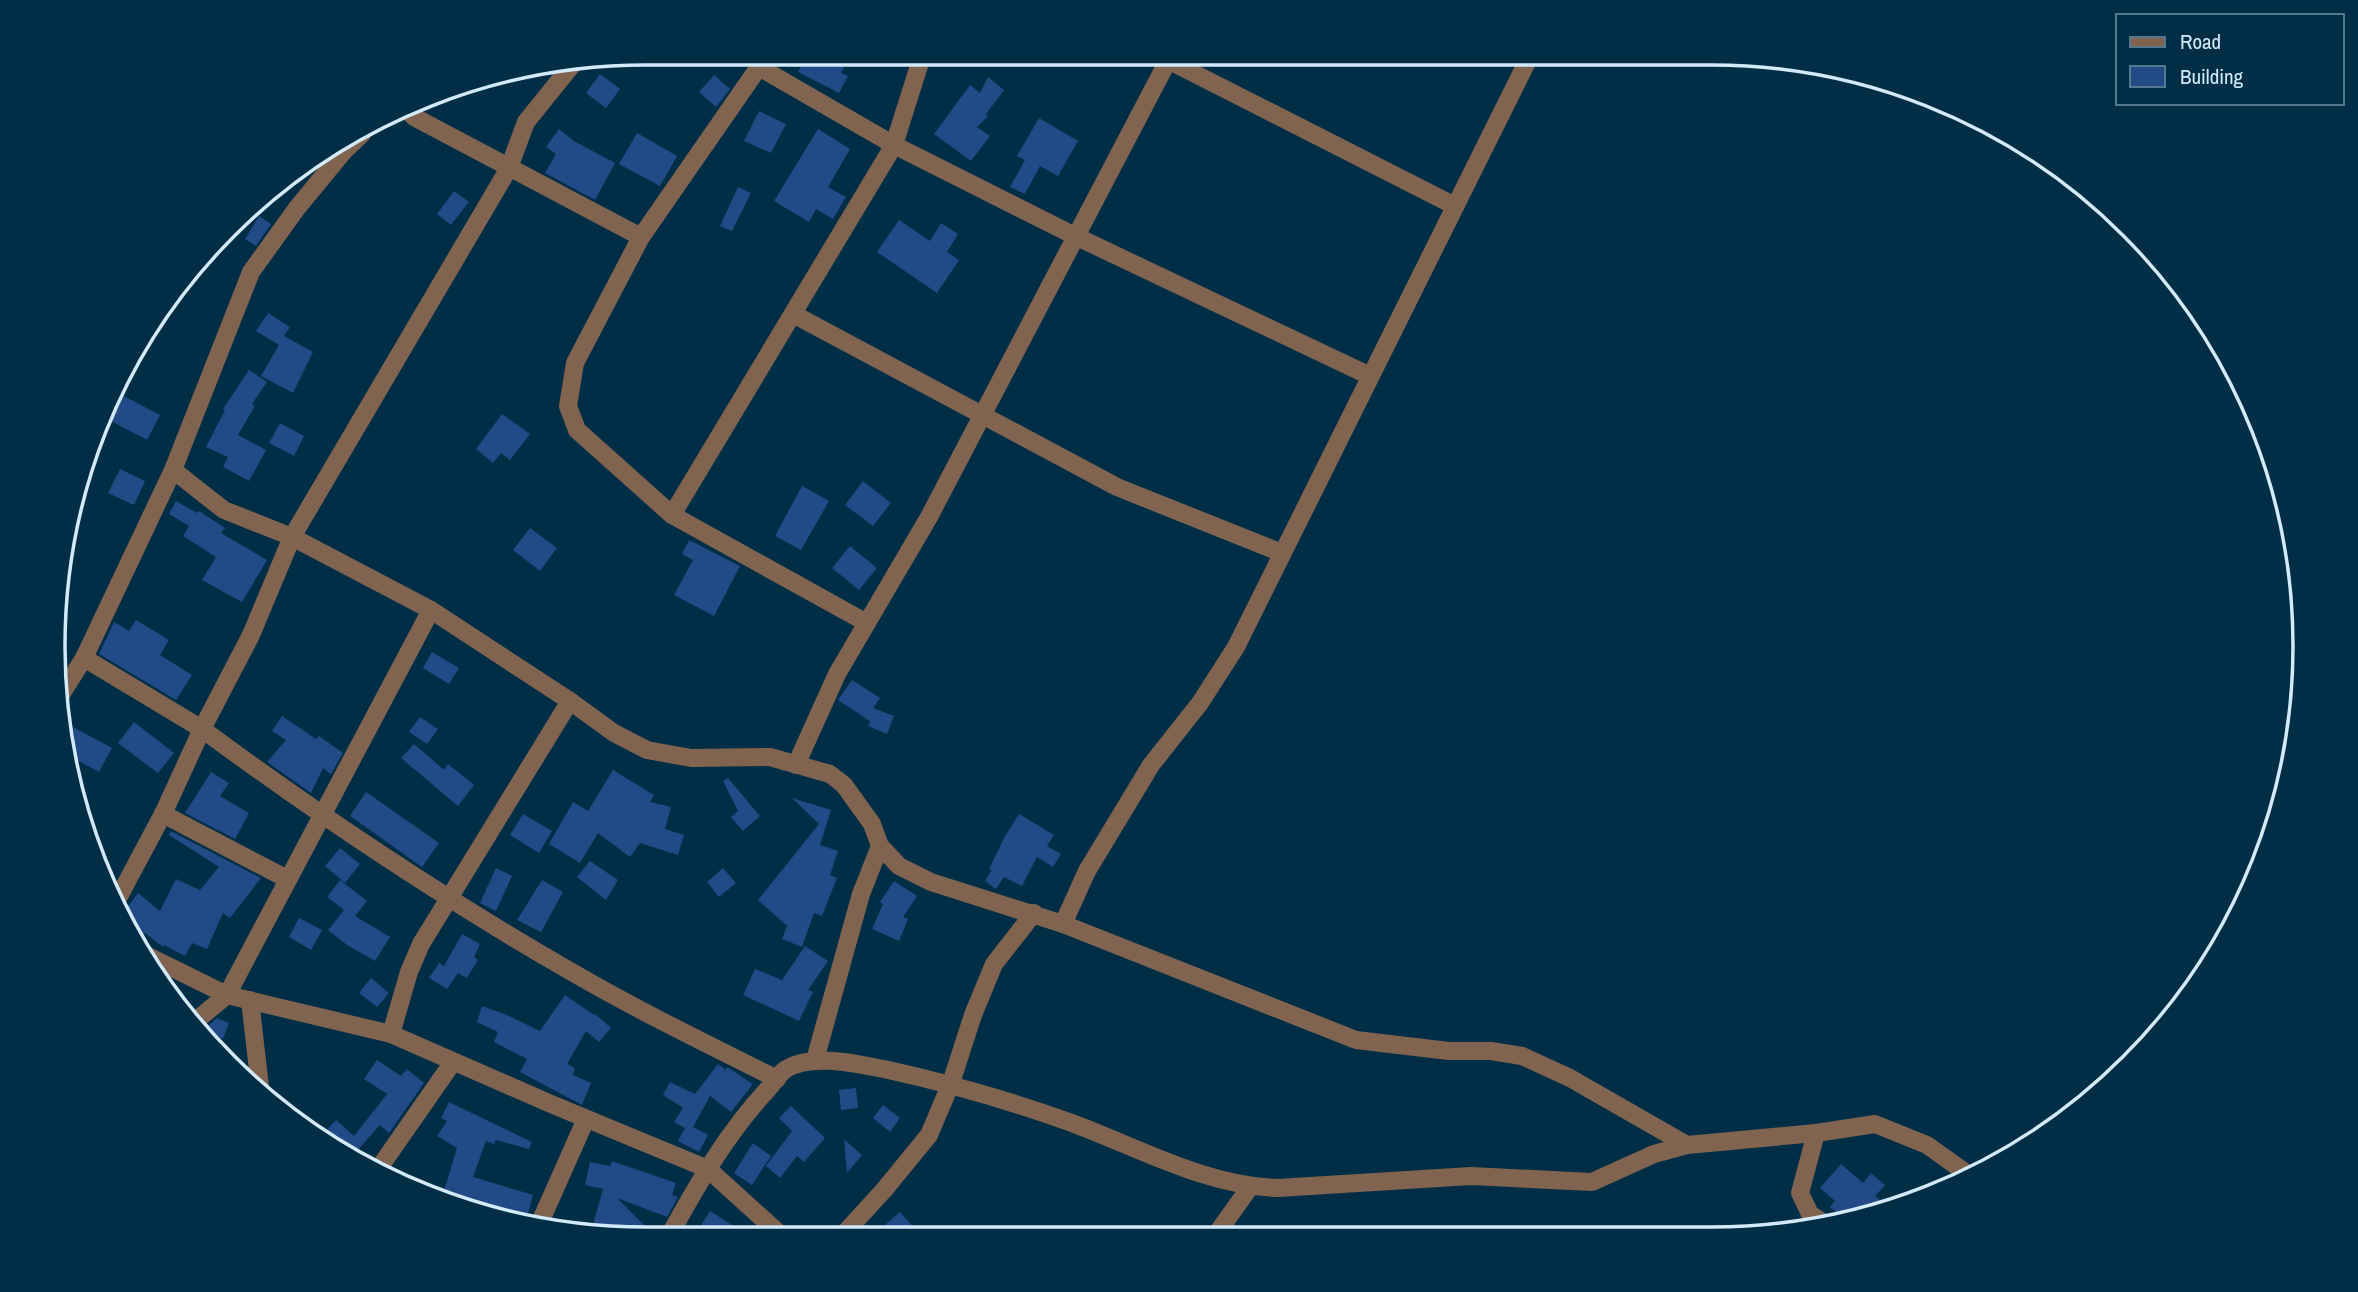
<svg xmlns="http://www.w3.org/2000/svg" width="2358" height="1292" viewBox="0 0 2358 1292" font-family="'Archivo Narrow',sans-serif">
  <rect width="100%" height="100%" fill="#002e47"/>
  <g fill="#214a86">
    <polygon points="808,53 852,53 841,73 848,76 839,93 798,72"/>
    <polygon points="600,74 620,89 606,108 586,93"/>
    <polygon points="714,75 730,89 716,107 699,92"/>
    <polygon points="988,77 1004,90 986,114 988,116 977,127 990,136 971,161 934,134 970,85 980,93"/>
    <polygon points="759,111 786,124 771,153 744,141"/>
    <polygon points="1039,118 1078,141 1058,176 1040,166 1025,194 1010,187 1025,160 1017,156"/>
    <polygon points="559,129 574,141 615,163 595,200 545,173 556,154 546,147"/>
    <polygon points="818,129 850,149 828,187 846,197 833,219 816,209 809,222 774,201"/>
    <polygon points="637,133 677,156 660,186 619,164"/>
    <polygon points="738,187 751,193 732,231 720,226"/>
    <polygon points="454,191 469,202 451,225 437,214"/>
    <polygon points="259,216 271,224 256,246 245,239"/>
    <polygon points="899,220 930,241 941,223 958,234 947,252 959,260 937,293 877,252"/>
    <polygon points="268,313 290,327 284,336 313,352 293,393 261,376 279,345 256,331"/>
    <polygon points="249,370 267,382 252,404 255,406 238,435 266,450 249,481 223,467 228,457 206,447 225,410 223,409"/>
    <polygon points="124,396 160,415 147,440 111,421"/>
    <polygon points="502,414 530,434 510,460 501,453 493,463 476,449"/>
    <polygon points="280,423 304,436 294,456 269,443"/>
    <polygon points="120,469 145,481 134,505 108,493"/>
    <polygon points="863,481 891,503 873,526 845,505"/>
    <polygon points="802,486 829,501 801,550 775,536"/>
    <polygon points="176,501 197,513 199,511 225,528 221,533 267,560 242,602 202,580 216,557 183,536 189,526 169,514"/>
    <polygon points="530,528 557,548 540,571 513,550"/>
    <polygon points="689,540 740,566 714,616 674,595 693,560 682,554"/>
    <polygon points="850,546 877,568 859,590 832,568"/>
    <polygon points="136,620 169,640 160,655 192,675 176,700 99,654 114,622 129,631"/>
    <polygon points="432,652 459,668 449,684 423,668"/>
    <polygon points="852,680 880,698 873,708 894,716 887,734 868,726 870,721 838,700"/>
    <polygon points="282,716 316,739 319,736 343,753 331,774 323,768 311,793 267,762 286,740 272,731"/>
    <polygon points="420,717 438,729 427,744 409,732"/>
    <polygon points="62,721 112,748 99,772 70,756"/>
    <polygon points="134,722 174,753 158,773 118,743"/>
    <polygon points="414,744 444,770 448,764 474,785 458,806 401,758"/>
    <polygon points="613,770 654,795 650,802 671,807 665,829 684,835 678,855 640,843 630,857 598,833 580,863 549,844 573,802 588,811"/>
    <polygon points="211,772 229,783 220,796 249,813 235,839 185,813"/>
    <polygon points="728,778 760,816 743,831 731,817 738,811 723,781"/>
    <polygon points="366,792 439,843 422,867 350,816"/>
    <polygon points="792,798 831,810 820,845 838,851 830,875 837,878 822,916 814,913 802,947 782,939 787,926 758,900 819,824"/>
    <polygon points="523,814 552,831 539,853 510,835"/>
    <polygon points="1019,814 1054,835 1047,846 1061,854 1053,867 1037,857 1022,886 1004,877 996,889 985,881 992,870 989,869 1004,838"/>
    <polygon points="171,831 261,878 230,918 223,913 207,949 192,943 185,956 164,945 163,947 145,933 143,935 130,925 123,913 138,893 160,911 176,879 200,890 219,867 169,835"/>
    <polygon points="340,848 360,864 345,883 325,866"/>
    <polygon points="590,861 618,880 606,900 577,877"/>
    <polygon points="496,868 512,876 496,911 480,903"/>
    <polygon points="723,868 736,883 719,897 707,882"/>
    <polygon points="340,880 367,901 355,916 390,937 375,961 347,945 328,930 344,910 327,897"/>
    <polygon points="542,880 563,892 541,932 517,920"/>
    <polygon points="894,881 917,896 903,917 908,919 899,941 872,929 883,904 880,902"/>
    <polygon points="299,918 322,930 311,950 289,937"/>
    <polygon points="462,934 480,944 474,957 478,960 467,978 458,973 447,989 429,978 439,963 444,966"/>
    <polygon points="805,946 828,961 808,990 813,992 799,1021 743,995 755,969 782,980"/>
    <polygon points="371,978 389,993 377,1007 359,993"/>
    <polygon points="565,995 594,1015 595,1014 611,1028 599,1042 586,1031 567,1064 575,1068 573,1075 591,1083 582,1105 520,1072 527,1059 494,1042 498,1032 477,1022 482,1006 507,1015 540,1031"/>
    <polygon points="217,1018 229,1023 223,1039 202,1031"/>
    <polygon points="377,1060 401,1076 407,1069 424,1083 389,1133 380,1125 349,1160 321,1136 336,1120 354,1136 387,1094 364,1079"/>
    <polygon points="718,1064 725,1069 722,1075 727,1067 753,1084 731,1112 710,1096 693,1127 708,1135 699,1152 678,1141 685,1128 674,1122 683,1108 663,1095 670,1082 695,1094"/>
    <polygon points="856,1088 858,1108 841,1110 839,1090"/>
    <polygon points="449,1102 532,1142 529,1149 496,1140 494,1144 486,1141 473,1177 533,1195 525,1224 442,1198 457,1148 437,1136 447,1121 441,1118"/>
    <polygon points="883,1105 900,1118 890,1132 873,1118"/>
    <polygon points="791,1106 825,1138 804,1162 797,1156 780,1178 766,1166 792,1131 779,1118"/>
    <polygon points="844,1139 862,1155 847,1173"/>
    <polygon points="753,1143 771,1156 752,1185 734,1173"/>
    <polygon points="612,1161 676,1183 672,1195 678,1197 667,1217 617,1198 657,1238 634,1238 623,1226 617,1238 590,1235 603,1189 585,1185 590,1162 610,1166"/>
    <polygon points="1841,1164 1863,1183 1871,1173 1885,1185 1875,1196 1885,1204 1876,1214 1847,1221 1830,1207 1835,1201 1820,1188"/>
    <polygon points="710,1211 732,1225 731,1227 747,1238 716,1238 700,1227"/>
    <polygon points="900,1212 922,1237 871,1237"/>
  </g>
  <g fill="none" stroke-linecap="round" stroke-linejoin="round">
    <g stroke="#81644f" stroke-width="18">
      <polyline points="767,53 759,67 641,237 575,363 568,406 577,430 672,515 867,623"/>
      <polyline points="1154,53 1455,206"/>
      <path d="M572,65L526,122L509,168L292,537L251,635L202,729C320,816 443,898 570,971C637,1010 707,1044 777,1079"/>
      <polyline points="759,67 894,145 1075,236 1370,376"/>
      <polyline points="407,110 414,117 641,237"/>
      <polyline points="793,314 1117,487 1282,553"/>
      <polyline points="173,470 224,510 292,537 431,610 570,701 614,733 647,750 691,758 770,757 830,774 844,785 872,824 880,846 899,866 931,882 1063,924 1356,1040 1449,1051 1491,1051 1522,1056 1570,1078 1687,1145"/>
      <polyline points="672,515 894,145 923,53"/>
      <polyline points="84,658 202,729 163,814 116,902"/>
      <polyline points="57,701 84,658 173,470 251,272 297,208 344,151 362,134"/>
      <polyline points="796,765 837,674 929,517 1172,53"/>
      <polyline points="163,814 287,879"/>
      <polyline points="1063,924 1087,871 1151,765 1200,703 1236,647 1531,54"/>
      <polyline points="150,957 227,995 391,1034 551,1104 708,1169 784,1238"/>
      <polyline points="250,1000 260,1087"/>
      <polyline points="192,1024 227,995 431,610"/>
      <polyline points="391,1034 409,972 421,944 570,701"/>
      <polyline points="815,1060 861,894 880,846"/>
      <polyline points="1816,1133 1800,1193 1810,1214 1828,1226"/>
      <polyline points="377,1171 453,1062"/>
      <polyline points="538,1227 586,1119"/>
      <polyline points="1215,1236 1250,1187"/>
      <path d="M668,1238C697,1185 727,1133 768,1089C773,1083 779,1074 786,1069C811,1053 857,1064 884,1069C948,1083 1011,1101 1072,1123C1139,1148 1206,1186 1278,1188L1471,1176L1592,1182L1654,1154L1687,1145L1816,1133L1875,1124L1927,1145L1969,1175"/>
      <polyline points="840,1238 884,1190 929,1135 951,1083 973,1015 994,964 1034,913"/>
    </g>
  </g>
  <path d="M0 0H2358V1292H0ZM646 65H1712A581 581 0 0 1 2293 646V646A581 581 0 0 1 1712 1227H646A581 581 0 0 1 65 646V646A581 581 0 0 1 646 65Z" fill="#002e47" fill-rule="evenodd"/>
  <path fill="none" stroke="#d3eafa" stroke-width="3.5" d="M646 65H1712A581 581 0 0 1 2293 646V646A581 581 0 0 1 1712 1227H646A581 581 0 0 1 65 646V646A581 581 0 0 1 646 65Z"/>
  <rect x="2116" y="14" width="228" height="91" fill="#002e47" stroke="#54798f" stroke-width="2"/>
  <rect x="2130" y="37" width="35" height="10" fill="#81644f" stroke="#54798f" stroke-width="2"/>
  <text x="2180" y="49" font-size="21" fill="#d3eafa">Road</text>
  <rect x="2130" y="66" width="35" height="21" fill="#214a86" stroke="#54798f" stroke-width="2"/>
  <text x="2180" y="84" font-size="21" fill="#d3eafa">Building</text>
</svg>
